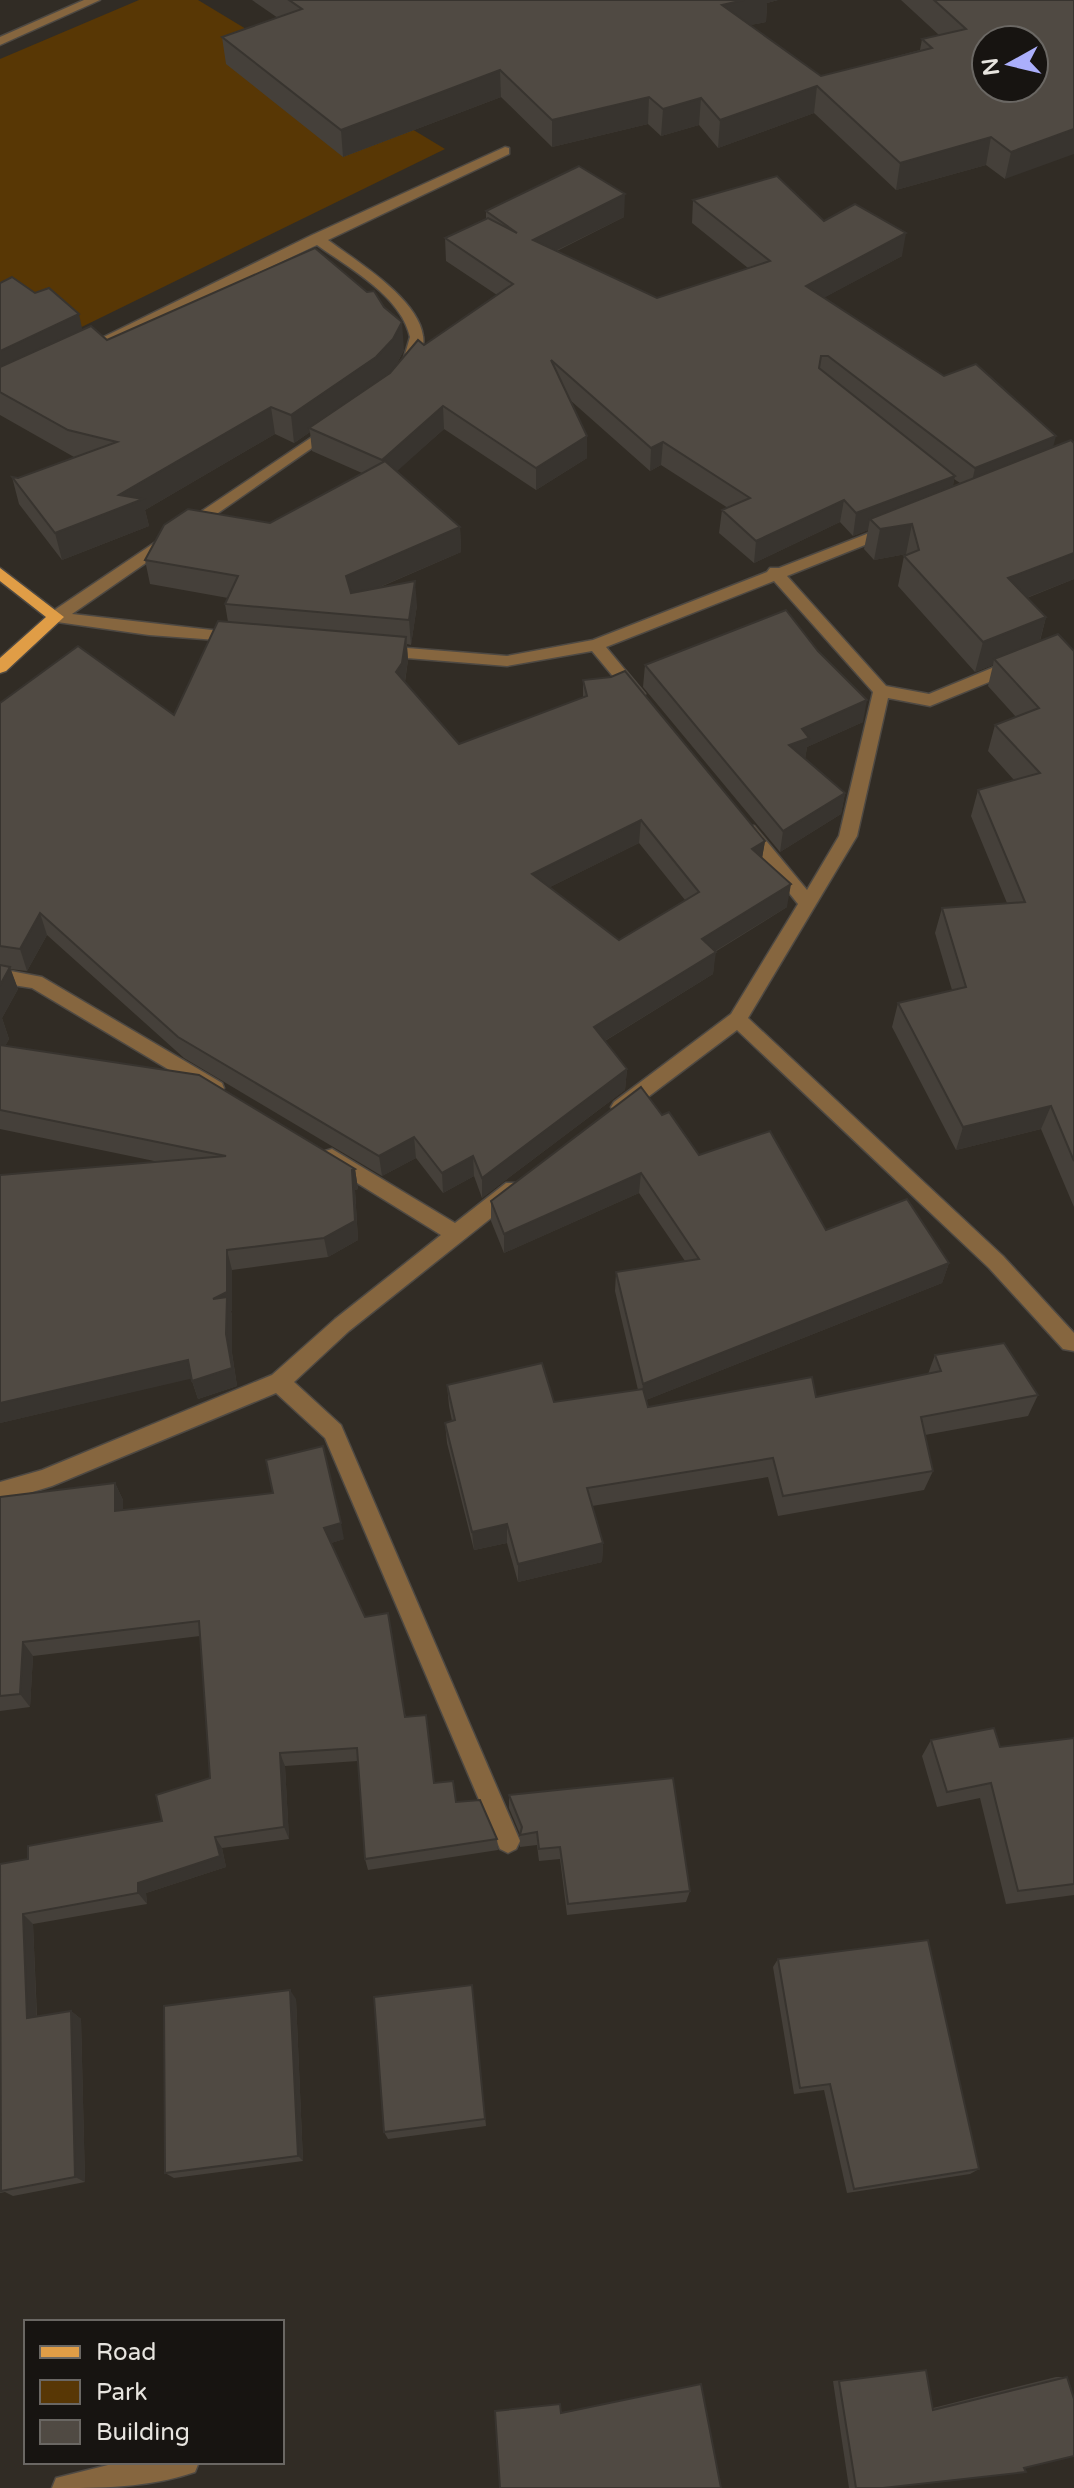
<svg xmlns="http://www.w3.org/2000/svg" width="1074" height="2488" viewBox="0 0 1074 2488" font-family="'Varela Round',sans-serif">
  <rect width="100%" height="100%" fill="#312c25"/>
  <polygon fill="#583705" points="139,0 198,0 445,149 0,367 0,59"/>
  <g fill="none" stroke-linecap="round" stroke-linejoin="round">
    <defs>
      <g id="minor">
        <polygon points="84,0 100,0 0,45 0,37"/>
        <path d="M505,147L509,148V154L328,240C356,261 418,298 423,336C425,348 419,361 413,371L408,372L401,368L410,337C401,296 349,268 317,245L87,354L75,351L312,235Z"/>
        <polygon points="333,423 340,427 338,430 72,614 238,633 246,638 244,642 149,635 50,621 50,613"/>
        <polygon points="890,525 895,527 895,533 787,576 886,686 929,694 1009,661 1015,659 1023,665 1021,669 930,706 888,698 857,836 748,1018 1003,1256 1074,1333 1074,1351 1063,1349 989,1268 737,1030 628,1112 614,1112 611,1107 614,1102 731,1014 798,904 742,834 739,830 742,826 754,826 807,890 839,836 873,692 774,581 606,647 645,694 637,700 631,698 592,651 507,666 382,656 374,651 382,646 507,656 593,640 767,572 770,568 779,568"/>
        <polygon points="0,969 42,977 222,1083 224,1088 222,1093 208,1093 32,988 0,983"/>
        <polygon points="332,1149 455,1223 506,1183 520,1183 523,1189 520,1195 349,1331 294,1382 341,1425 344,1432 520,1841 516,1849 508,1853 500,1849 325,1438 276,1393 52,1486 0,1502 0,1482 42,1470 272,1375 335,1319 441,1235 325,1163 322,1157 325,1151"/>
        <path d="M120,2462H199L195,2472C149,2488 100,2488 52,2488L56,2478Z"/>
      </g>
      <polygon id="major" points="0,568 64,617 6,671 0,673 0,658 46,617 0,581"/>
    </defs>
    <use href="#minor" stroke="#4e4943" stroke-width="3"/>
    <use href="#major" stroke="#4e4943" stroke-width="3"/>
    <use href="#minor" fill="#86663f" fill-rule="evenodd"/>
    <use href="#major" fill="#e09d46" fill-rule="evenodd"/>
  </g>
  <g fill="#45403a" fill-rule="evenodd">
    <polygon points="252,0 778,0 767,3 766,22 750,25 821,76 920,50 922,39 939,35 901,0 1074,0 1005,179 986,165 896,190 814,113 718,148 699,125 661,136 648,124 552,147 501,97 343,157 226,64 222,37 278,18"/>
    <path d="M693,200L824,221L902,256L823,298L1054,447L1074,579L1027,598L1046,617L1040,641L1074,651V1207L1041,1129L956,1150L892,1027L898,1003L952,990L935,933L942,908L1007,903L971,816L978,790L1014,780L988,751L995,725L1016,717L988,686L993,665L975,672L898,586L904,556L906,555V554L874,560L864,549L868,530L853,536L840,522L754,563L719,533L722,510L728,508L661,465L650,471L570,400L587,436V458L536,490L444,429L396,471L460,527L461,552L378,588L417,605L411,645L407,644L408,660L405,682L459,744L583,698V680L765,841L762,858L787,907L715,952L713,974L605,1041L627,1069L625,1090L482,1198L474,1176L443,1193L416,1158L382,1176L184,1058L47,935L27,971L10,969L18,989L2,1018L9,1039L5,1046L355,1169L358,1189L355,1190L358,1240L328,1257L232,1270V1311H231L232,1316V1353L237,1386L198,1399L191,1378L0,1423V1175L159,1162L0,1129V703L174,715L228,622L225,604L228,598L150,584L145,560L270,523L362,473L312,451L310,432L294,443L275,434L145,510L149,526L62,560L19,504L12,477L18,478L74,457L0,415V283L82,330L107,340L404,350L395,367L388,374L424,345L497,295L446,261L445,238L486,219V211L624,217L557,251L657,298L748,268L692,223ZM954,479L960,483L953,486ZM639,843L685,900L619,940L550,887Z"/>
    <polygon points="645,665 863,722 807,747 805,759 845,793 841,814 780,852 643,687"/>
    <polygon points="662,1115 699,1155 826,1230 949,1263 942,1283 646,1400 648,1407 816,1397 928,1374 935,1355 1038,1395 1028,1416 925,1435 933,1471 924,1490 778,1516 768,1477 592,1506 603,1543 602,1562 518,1582 507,1543 474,1550 447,1443 445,1423 452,1421 449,1406 447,1385 554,1402 638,1390 615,1291 616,1272 685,1261 639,1193 504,1253 491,1221 491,1201"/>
    <polygon points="115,1483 123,1500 123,1510 344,1539 331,1543 435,1783 497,1839 498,1850 368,1870 365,1859 358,1761 285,1766 289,1839 222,1848 226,1867 146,1893 147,1904 33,1924 37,2016 71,2011 81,2019 85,2182 13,2196 5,2192 0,2193 0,1864 28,1859 162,1821 210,1778 200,1636 33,1656 30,1707 0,1711 0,1497"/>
    <polygon points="1074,1738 1074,1895 1006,1904 980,1798 937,1807 922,1756 931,1740 1000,1747"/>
    <polygon points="509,1795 690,1891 686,1902 567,1915 560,1859 539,1861 537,1845 520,1847 520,1834 509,1808"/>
    <polygon points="778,1959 979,2169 970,2174 847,2193 824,2090 794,2094 773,1967"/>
    <polygon points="472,1985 486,2126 388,2139 384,2132"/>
    <polygon points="296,1999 303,2161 174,2178 165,2173"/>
    <polygon points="926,2370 933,2408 1056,2377 1067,2377 883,2488 849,2488 833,2381"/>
  </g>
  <g fill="#38342f">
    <polygon points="744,0 778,0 767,3 766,22 720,31 722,5"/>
    <polygon points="500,70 501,97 343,157 341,130"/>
    <polygon points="817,86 814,113 718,148 720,120"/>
    <polygon points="649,97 648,124 552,147 552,120"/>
    <polygon points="701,98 699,125 661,136 663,109"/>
    <polygon points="1074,129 1074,154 1005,179 1011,152"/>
    <polygon points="991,137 986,165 896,190 900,163"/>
    <polygon points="625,194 624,217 533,262 533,240"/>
    <polygon points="906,233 902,256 803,309 806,286"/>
    <polygon points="79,314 85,342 0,382 0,351"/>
    <polygon points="402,322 404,350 395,367 378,385 309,428 310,432 294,443 291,415"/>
    <polygon points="443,406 444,429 384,483 382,460"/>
    <polygon points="271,407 275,434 145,510 149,526 62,560 55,533"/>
    <polygon points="587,436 587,458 536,490 536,468"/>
    <polygon points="1056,436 1050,459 970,491 975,468"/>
    <polygon points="663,442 661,465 650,471 651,448"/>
    <polygon points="955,476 950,498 870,519 868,530 853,536 856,513"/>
    <polygon points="844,500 840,522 754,563 756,541"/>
    <polygon points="912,524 906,554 874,560 880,529"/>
    <polygon points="460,527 461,552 349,600 346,576"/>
    <polygon points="1074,553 1074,579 1000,608 1008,578"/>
    <polygon points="415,581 417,605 411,645 409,620"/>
    <polygon points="1046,617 1038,647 994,659 993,665 975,672 983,642"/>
    <polygon points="406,637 408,660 404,687 396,672"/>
    <polygon points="867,700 863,722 807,747 805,760 789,745 802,729"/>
    <polygon points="845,793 841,814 780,852 783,831"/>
    <polygon points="641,820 639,843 532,896 532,874"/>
    <polygon points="765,841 761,864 752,849"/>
    <polygon points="791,884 787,907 699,961 702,939"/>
    <polygon points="40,913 47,935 27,971 20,949"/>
    <polygon points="716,952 713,974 593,1048 594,1027"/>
    <polygon points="10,967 18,989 2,1018 9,1039 0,1056 0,985"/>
    <polygon points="627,1069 625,1090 482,1198 482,1178"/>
    <polygon points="1051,1106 1041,1129 956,1150 963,1127"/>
    <polygon points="414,1137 416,1158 382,1176 379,1156"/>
    <polygon points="473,1156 474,1176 443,1193 442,1173"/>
    <polygon points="355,1169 358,1189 355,1190 358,1240 328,1257 324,1238 352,1170"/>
    <polygon points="641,1173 639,1193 504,1253 504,1234"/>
    <polygon points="227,1250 232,1270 232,1311 231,1311 232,1316 232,1353 237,1386 198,1399 192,1381"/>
    <polygon points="949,1263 942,1283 641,1402 643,1384"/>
    <polygon points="188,1360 194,1378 0,1423 0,1403"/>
    <polygon points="115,1483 123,1500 123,1527 115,1511"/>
    <polygon points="341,1523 344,1539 328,1544 324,1528"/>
    <polygon points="507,1524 507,1543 474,1550 472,1532"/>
    <polygon points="603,1543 602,1562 518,1582 518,1564"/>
    <polygon points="23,1642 33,1656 30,1707 20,1694"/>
    <polygon points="280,1753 285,1766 289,1839 284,1827"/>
    <polygon points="215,1837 222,1848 226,1867 146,1893 147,1904 138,1893 138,1883"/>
    <polygon points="23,1914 33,1924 37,2026 27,2018"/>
    <polygon points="290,1990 296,1999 303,2161 298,2156"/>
    <polygon points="71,2011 81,2019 85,2182 75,2177"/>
  </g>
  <g fill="#504a43" stroke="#38342f" stroke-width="2" fill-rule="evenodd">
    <path d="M289,0H744L722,5L821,76L932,48L922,39L966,29L934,0H1074V129L1011,152L991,137L900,163L817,86L720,120L701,98L663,109L649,97L552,120L500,70L341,130L222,37L302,9ZM986,40H1034V88H986Z"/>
    <polygon points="579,166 625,194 533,240 657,298 770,261 693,200 777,176 824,221 855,204 906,233 806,286 944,376 976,364 1056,436 975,468 828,356 821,356 819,368 955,476 856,513 844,500 756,541 722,510 750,498 663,442 651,448 551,360 587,436 536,468 443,406 382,460 309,428 390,373 418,340 424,345 513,284 445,238 488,218 517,233 486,211"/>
    <polygon points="315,248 367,292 374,291 384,307 402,322 393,339 376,357 291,415 271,407 119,495 143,499 55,533 12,477 18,478 117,442 68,430 0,392 0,367 91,326 107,340"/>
    <polygon points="12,277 35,293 49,288 79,314 0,351 0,283"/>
    <polygon points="1071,440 1074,443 1074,553 1008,578 1046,617 983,642 904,556 919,550 912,524 880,529 870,519"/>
    <polygon points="385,461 460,527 346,576 351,593 415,581 409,620 225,604 238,576 145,560 164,525 188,509 270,523"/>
    <polygon points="786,610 818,651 867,700 802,729 809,738 789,745 845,793 783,831 645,665"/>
    <path d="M218,621L406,637L402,663L396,672L459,744L587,696L583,680L611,677L625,671L765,841L752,849L791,884L702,939L716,952L594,1027L627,1069L482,1178L473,1156L442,1173L414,1137L379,1156L178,1037L40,913L20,949L0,946V703L78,646L174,715ZM641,820L699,892L619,940L532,874Z"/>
    <polygon points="1058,634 1074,651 1074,1161 1051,1106 963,1127 898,1003 966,987 942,908 1025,902 978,790 1040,773 995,725 1039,708 994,659"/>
    <polygon points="0,965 10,967 0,985"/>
    <polygon points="0,1045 199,1075 355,1169 352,1170 355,1221 324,1238 227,1250 227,1292 213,1299 227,1297 226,1334 232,1368 192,1381 188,1360 0,1403 0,1175 226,1156 0,1110"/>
    <polygon points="641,1087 662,1115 669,1112 699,1155 770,1131 826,1230 907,1199 949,1263 643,1384 616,1272 699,1259 641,1173 504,1234 491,1201"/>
    <polygon points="1004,1343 1038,1395 921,1417 933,1471 783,1496 773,1458 587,1488 603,1543 518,1564 507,1524 472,1532 445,1423 455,1420 447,1385 542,1363 554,1402 643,1389 648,1407 812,1377 816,1397 941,1371 935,1355"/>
    <polygon points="323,1446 341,1523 324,1528 365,1617 388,1613 405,1717 426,1715 434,1783 453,1781 456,1802 480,1800 497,1839 365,1859 357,1748 280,1753 284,1827 215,1837 220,1856 138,1883 138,1893 23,1914 27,2018 71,2011 75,2177 1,2191 0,1864 28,1859 28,1846 162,1821 156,1795 210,1778 199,1621 23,1642 20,1694 0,1696 0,1497 115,1483 115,1511 273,1493 266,1460"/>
    <polygon points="994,1728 1000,1747 1074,1738 1074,1884 1018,1891 991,1783 947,1792 931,1740"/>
    <polygon points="673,1778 690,1891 568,1904 560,1847 539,1849 537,1832 520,1835 522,1827 509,1795"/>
    <polygon points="928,1940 979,2169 854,2189 830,2084 800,2088 778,1959"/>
    <polygon points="472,1985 485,2119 384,2132 374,1997"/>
    <polygon points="290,1990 298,2156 165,2173 164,2006"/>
    <polygon points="926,2370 933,2410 1067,2377 1074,2399 1074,2456 1024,2468 1026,2472 883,2488 856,2488 839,2381"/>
    <polygon points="701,2384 721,2488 500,2488 495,2411 560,2404 561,2413"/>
  </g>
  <rect x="24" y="2320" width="260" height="144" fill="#171411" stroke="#6a6763" stroke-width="2"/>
  <rect x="40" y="2346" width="40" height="12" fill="#e09d46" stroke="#6a6763" stroke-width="2"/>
  <text x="96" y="2360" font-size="24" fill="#e7e4df">Road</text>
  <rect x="40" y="2380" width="40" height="24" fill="#583705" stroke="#6a6763" stroke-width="2"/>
  <text x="96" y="2400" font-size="24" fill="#e7e4df">Park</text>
  <rect x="40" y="2420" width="40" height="24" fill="#504a43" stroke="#6a6763" stroke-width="2"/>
  <text x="96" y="2440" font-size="24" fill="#e7e4df">Building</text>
  <g transform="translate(1010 64) rotate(262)"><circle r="38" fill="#171411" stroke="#6a6763" stroke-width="2"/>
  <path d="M0-6L14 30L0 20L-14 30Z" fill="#abaffb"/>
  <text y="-12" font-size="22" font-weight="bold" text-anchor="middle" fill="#e7e4df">N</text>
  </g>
</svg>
